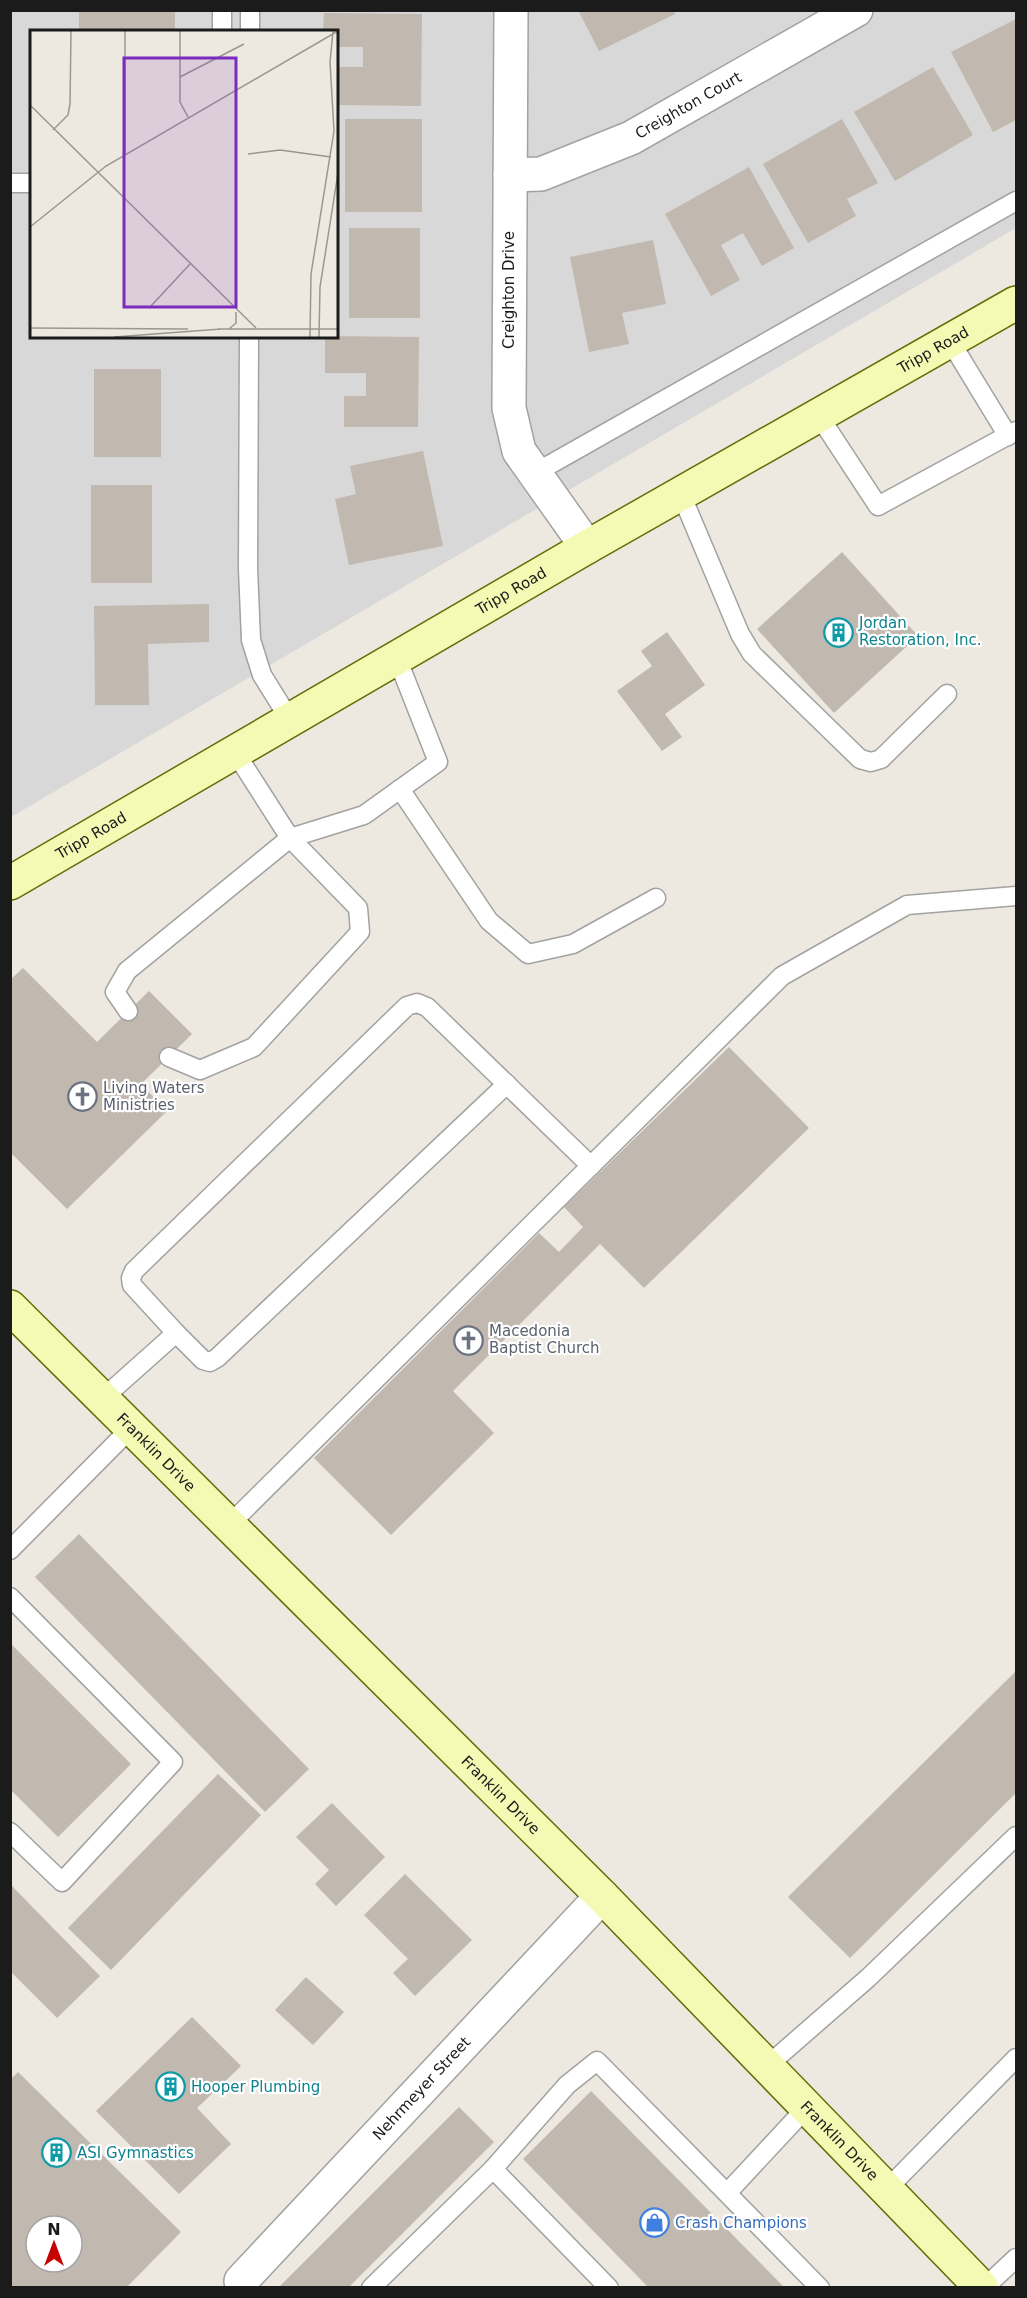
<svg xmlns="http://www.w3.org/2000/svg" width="1027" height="2298" viewBox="0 0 1027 2298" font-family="'DejaVu Sans',sans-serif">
  <rect width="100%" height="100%" fill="#ede9e0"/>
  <path fill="#d9d8d8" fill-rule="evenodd" d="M10,11H1016V228L11,817ZM32,32H336V336H32Z"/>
  <g fill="#c1b8b0" fill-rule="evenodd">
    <rect x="79" y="10" width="96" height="22"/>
    <polygon points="578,10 674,10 675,14 599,51"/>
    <polygon points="324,13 422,14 421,106 336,105 336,67 363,67 363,47 336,47 336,32 323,32"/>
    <polygon points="1016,19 1016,120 993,132 951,52"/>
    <polygon points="933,67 973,135 895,181 854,112"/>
    <rect x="345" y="119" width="77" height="93"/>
    <polygon points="842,119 878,183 847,199 856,216 808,243 763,164"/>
    <polygon points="749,167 794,248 762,266 743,233 721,245 740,280 711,296 665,214"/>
    <rect x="349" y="228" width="71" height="90"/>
    <polygon points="653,240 666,304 622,313 629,344 589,352 570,257"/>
    <polygon points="325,336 419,337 418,427 344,427 344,396 366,396 366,373 325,373"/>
    <rect x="94" y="369" width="67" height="88"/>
    <polygon points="423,451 443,546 349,565 335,499 356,494 350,466"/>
    <rect x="91" y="485" width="61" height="98"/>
    <polygon points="842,552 918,636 834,713 757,629"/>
    <polygon points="209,604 209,642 148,644 149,705 95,705 94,606"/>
    <polygon points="667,632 705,685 665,714 682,737 662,751 617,691 652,666 641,651"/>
    <polygon points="23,968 97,1042 149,991 192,1034 141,1084 167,1111 67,1209 10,1152 10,980"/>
    <polygon points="729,1047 809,1128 644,1288 600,1244 453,1391 494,1433 391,1535 314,1458 539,1233 559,1252 583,1227 564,1207"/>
    <polygon points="79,1534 309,1769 265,1812 35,1577"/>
    <polygon points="10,1643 131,1764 58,1837 10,1789"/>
    <polygon points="1016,1671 1016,1793 850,1958 788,1897"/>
    <polygon points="218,1774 261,1815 111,1970 68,1928"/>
    <polygon points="332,1803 385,1857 336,1906 315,1884 329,1870 296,1837"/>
    <polygon points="405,1874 472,1940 415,1996 393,1973 408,1959 364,1915"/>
    <polygon points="10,1884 100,1976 57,2018 10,1971"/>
    <polygon points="306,1977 344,2012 313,2045 275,2010"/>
    <polygon points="192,2017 241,2066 197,2108 231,2144 179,2194 96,2111"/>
    <path d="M18,2072L181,2232L126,2288H10V2080ZM36,2226H72V2262H36Z"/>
    <polygon points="591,2091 785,2288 649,2288 523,2159"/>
    <polygon points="459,2107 494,2142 348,2288 278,2288"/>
  </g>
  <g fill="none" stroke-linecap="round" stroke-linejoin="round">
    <defs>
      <g id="lane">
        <polyline points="222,10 222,32"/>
        <polyline points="250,32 250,10"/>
        <polyline points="10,183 32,183"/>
        <polyline points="249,336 248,568 251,640 262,675 290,720"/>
        <polyline points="950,341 1008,436"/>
        <polyline points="819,416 878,506 1016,431"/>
        <polyline points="535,473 1016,201"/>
        <polyline points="681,494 740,634 752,654 860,759 871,762 881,759 947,694"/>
        <polyline points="400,789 489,921 528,954 573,944 656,898"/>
        <polyline points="128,1011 115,992 127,971 290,838 235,752"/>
        <polyline points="169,1057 200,1070 254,1047 360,932 358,908 290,838 364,815 438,762 397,658"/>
        <polyline points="176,1333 203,1360 210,1362 217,1358 507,1084"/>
        <polyline points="102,1399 176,1333 132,1285 131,1278 134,1271 407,1006 417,1003 427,1007 591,1166"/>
        <polyline points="229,1525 782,976 907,905 1016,896"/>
        <polyline points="10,1550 131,1428"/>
        <polyline points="10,1597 173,1762 62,1882 10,1832"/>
        <polyline points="767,2066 868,1978 1016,1836"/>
        <polyline points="493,2169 609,2288"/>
        <polyline points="887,2189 1016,2058"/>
        <polyline points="728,2192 807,2107"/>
        <polyline points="371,2288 493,2169 567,2085 597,2061 820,2288"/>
        <polyline points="984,2288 1016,2258"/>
      </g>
      <g id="street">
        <polyline points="511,10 509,408 519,451 587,547"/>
        <path id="s1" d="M510,175L541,174L631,138L856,10"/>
        <path id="s2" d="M241,2281L602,1896"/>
      </g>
      <g id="secondary">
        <path id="s3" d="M10,883L587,547L1016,303"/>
        <path id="s4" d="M10,1307L602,1896L982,2288"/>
      </g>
    </defs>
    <use href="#lane" stroke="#a2a2a2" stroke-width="21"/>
    <use href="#street" stroke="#a2a2a2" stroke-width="36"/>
    <use href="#secondary" stroke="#626f05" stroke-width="36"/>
    <use href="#lane" stroke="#fff" stroke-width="18"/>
    <use href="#street" stroke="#fff" stroke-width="33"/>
    <use href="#secondary" stroke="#f4f9b3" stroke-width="33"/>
  </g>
  <defs>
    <symbol id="building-ring" viewBox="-11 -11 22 22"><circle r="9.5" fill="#fff" stroke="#0f9aa8" stroke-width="1.5"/><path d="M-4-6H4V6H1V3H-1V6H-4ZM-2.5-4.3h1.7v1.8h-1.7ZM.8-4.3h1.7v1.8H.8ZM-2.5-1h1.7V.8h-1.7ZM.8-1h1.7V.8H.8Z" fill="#0f9aa8"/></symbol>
    <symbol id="church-ring" viewBox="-11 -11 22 22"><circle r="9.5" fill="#fff" stroke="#6b7280" stroke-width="1.5"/><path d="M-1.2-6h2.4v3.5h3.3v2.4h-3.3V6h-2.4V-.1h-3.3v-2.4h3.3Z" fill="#6b7280"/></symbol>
    <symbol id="shop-ring" viewBox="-11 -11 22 22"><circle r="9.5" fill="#fff" stroke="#3f7fe0" stroke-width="1.5"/><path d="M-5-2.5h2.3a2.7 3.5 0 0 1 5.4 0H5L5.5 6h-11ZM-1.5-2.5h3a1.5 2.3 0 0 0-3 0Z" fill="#3f7fe0"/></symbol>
  </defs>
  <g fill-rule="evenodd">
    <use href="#building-ring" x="822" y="616" width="33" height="33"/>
    <use href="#church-ring" x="66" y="1080" width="33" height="33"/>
    <use href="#church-ring" x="452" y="1324" width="33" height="33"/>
    <use href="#building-ring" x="154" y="2070" width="33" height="33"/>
    <use href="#building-ring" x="40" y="2136" width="33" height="33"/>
    <use href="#shop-ring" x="638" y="2206" width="33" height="33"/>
  </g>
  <g text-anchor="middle" stroke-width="4.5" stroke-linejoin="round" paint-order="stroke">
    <g font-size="15" fill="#1b1b1b" stroke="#fff">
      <text dy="5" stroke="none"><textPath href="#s1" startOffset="194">Creighton Court</textPath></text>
      <text transform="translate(509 290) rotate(-90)" y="5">Creighton Drive</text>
      <text dy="5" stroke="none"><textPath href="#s3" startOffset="1066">Tripp Road</textPath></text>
      <text dy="5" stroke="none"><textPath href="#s3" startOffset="580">Tripp Road</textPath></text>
      <text dy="5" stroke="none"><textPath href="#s3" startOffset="94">Tripp Road</textPath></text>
      <text dy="5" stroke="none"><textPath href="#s4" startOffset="206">Franklin Drive</textPath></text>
      <text dy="5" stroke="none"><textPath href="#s4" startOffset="692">Franklin Drive</textPath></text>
      <text dy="5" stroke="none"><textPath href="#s2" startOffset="264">Nehrmeyer Street</textPath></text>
      <text dy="5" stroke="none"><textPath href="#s4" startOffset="1176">Franklin Drive</textPath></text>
    </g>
    <g font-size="15" fill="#0d838f" stroke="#fff" text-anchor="start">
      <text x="859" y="628">Jordan<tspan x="859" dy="17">Restoration, Inc.</tspan></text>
      <text x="191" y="2092">Hooper Plumbing</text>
      <text x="77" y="2158">ASI Gymnastics</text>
    </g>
    <g font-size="15" fill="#5b616d" stroke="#fff" text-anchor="start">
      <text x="103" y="1093">Living Waters<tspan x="103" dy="17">Ministries</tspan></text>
      <text x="489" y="1336">Macedonia<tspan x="489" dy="17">Baptist Church</tspan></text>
    </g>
    <g font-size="15" fill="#366cbe" stroke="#fff" text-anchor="start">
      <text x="675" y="2228">Crash Champions</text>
    </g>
  </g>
  <g transform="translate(30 30)">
    <rect width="308" height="308" fill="#ede9e0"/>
    <path fill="none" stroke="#999791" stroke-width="1.5" d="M95,1V124M150,1V72L158,87M150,47L214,14M0,75L226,298M23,100L38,85L40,74L41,1M218,124L250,120L301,127M0,197L76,136L308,1M121,276L160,234M0,298L158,299M187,299H308M199,299L206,293V282M84,307L191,299M280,307L281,244L304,101L300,32L303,1M289,307L290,257L308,143"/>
    <path fill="#7b2cbf" fill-opacity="0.15" stroke="#7b2cbf" stroke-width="3" d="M94,28H206V277H94Z"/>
    <rect width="308" height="308" fill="none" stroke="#1b1b1b" stroke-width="3"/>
  </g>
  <rect width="1027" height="2298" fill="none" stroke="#1b1b1b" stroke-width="24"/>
  <g transform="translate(54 2244)"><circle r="28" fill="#ffffff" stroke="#a4a4a4" stroke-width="1.5"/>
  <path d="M0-4.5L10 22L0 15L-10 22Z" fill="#c50401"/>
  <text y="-9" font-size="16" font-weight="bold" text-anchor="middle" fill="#1b1b1b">N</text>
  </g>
</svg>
